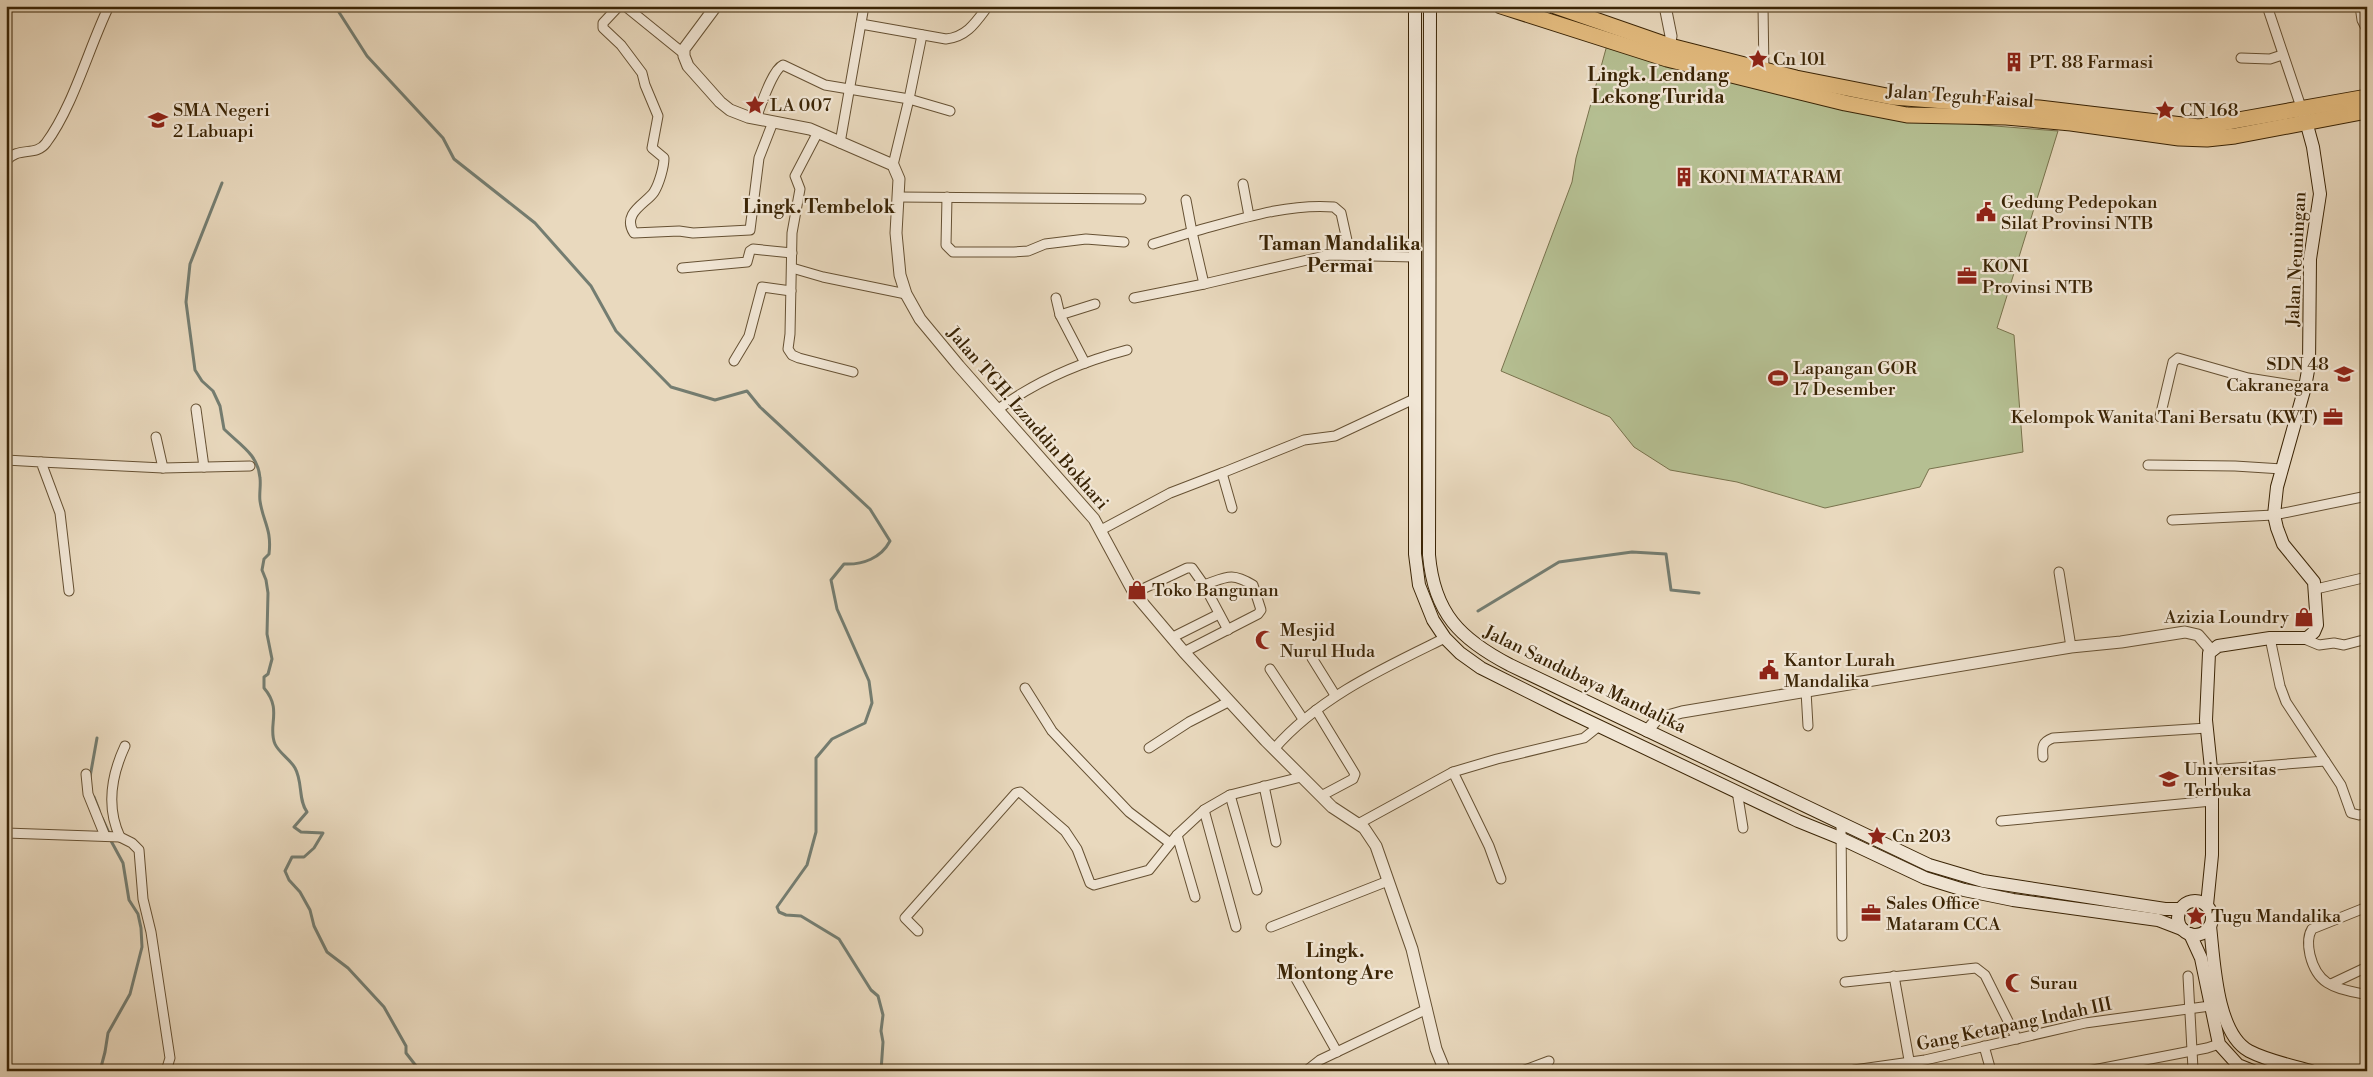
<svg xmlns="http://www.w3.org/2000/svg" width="2373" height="1077" viewBox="0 0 2373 1077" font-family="'Libre Bodoni',serif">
  <rect width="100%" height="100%" fill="#e9d9be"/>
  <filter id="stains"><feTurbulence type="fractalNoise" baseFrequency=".004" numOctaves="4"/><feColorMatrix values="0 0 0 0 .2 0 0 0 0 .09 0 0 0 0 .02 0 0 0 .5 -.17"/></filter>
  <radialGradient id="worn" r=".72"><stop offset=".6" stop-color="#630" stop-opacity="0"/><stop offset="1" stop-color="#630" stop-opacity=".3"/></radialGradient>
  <polygon fill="#b5bf92" stroke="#78724c" points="1607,45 1894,118 2058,131 1997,328 2014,335 2023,452 1929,469 1920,487 1825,508 1737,482 1670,470 1634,447 1610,417 1501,371 1572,182 1576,158"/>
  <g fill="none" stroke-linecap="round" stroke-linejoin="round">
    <g stroke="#747d71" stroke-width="3">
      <path d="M335,6L367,56L443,138L454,159L535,223L591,286L616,331L671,387L715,400L747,391L760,407L870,509L890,541C881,558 863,565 844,564L831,580L837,609L869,681L872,703L865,723L832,739L816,758V832L807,865L777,907L779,912L786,915L801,916L839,939L871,990L878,996L883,1015L881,1031L883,1042L881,1071"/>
      <path d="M222,183L190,264L186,302L195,370L202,381L213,391L220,406L224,429C240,445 258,454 260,478C261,485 259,494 260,501C263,522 272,529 269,554L264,559L262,570L266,580L268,593L267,634L272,659L268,674L264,677V688C283,710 267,726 275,744C279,753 290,759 295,768C303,782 298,800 307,812L294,827L301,832L323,833L314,848L304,857H292L285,871L289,880L300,892L310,910L314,926L327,952L348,968L384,1007L406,1046V1053L420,1071"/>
      <polyline points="1478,611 1559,562 1632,552 1666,554 1671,590 1699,593"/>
      <polyline points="90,777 97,738"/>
      <polyline points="94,797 99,810"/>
      <polyline points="102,818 109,833"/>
      <polyline points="100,1071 105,1052 108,1033 130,994 142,947 141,928 138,914 129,900 123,863 110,839"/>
    </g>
    <defs>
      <g id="minor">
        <path d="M619,6L603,23V28L621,45L642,73L645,85L658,116L652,148L664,158C664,167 659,184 654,192C647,203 621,213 634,233L679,231L693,233L750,230L759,158L773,122"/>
        <polyline points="625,6 683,53"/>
        <polyline points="1763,6 1764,73"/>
        <polyline points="2267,6 2302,110"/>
        <polyline points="2360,6 2362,20 2367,30"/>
        <path d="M861,24L946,39C967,37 976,22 988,6"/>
        <polyline points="2241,58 2270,59 2282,55"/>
        <path d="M756,118C761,106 772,70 783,65L825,85L909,99L950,111"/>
        <polyline points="818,132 795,176 800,189 792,233 790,334 788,349 792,355 799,358 853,372"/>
        <polyline points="840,143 864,6"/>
        <path d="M6,161C18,146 36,157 46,143C73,107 89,47 109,6"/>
        <polyline points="893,165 909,99 922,35"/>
        <polyline points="1243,184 1249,216"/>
        <polyline points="898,197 1141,199"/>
        <polyline points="947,197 946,245 953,252 1014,252 1028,251 1045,244 1086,239 1124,242"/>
        <polyline points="1153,244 1192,232 1186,200"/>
        <polyline points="682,268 747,262 750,251 753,249 792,253"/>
        <polyline points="792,268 823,277 906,294"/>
        <polyline points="1204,284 1329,255 1414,257"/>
        <polyline points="1056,298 1060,315 1085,363"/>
        <path d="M1134,298L1204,284L1192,232C1237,220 1287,203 1334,207L1341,213L1350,254"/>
        <polyline points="1060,315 1095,304"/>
        <polyline points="734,361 749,336 762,287 791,291"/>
        <polyline points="196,409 204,467"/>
        <path d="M997,410C1036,381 1081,362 1127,350"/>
        <polyline points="2160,417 2173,362 2178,358 2248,378 2305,387"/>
        <polyline points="156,437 163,468"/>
        <polyline points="6,460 41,462 60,513 69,591"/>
        <polyline points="41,462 163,468 250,466"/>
        <polyline points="2148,465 2235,466 2282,469"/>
        <polyline points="1222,473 1304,440 1335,436 1414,399"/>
        <polyline points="2172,520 2274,515 2367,496"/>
        <polyline points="1101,530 1170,493 1222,473 1232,508"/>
        <polyline points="2059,572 2071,647"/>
        <polyline points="2316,589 2367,577"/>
        <polyline points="1134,593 1187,568 1192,568 1204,585 1228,630"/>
        <polyline points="1173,637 1219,614"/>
        <polyline points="2270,638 2280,686 2286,702 2341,785 2351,813 2359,815 2367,813"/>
        <polyline points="2302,638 2319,645 2334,643 2344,645 2367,639"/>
        <path d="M1184,652L1258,614L1261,610L1253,585C1231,572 1227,577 1204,585"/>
        <polyline points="1312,658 1335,695"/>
        <polyline points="1270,669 1303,719"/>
        <polyline points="1025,688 1052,731 1068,748 1129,812 1170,843"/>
        <polyline points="1806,691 1808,726"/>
        <polyline points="1316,710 1355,774 1353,779 1321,796"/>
        <polyline points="1149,748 1189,722 1228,702"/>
        <path d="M1274,749C1319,697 1384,668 1445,638"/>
        <path d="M2043,757C2042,747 2042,742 2053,738L2207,728"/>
        <polyline points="2211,770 2325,761"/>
        <polyline points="1453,772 1489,846 1501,879"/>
        <polyline points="86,774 88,794 105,836"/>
        <polyline points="1264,786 1276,842"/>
        <polyline points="1737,791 1743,828"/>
        <polyline points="1230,795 1257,890"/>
        <polyline points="1204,810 1236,927"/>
        <polyline points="2001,821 2212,801"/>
        <polyline points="1841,823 1842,936"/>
        <polyline points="1358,824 1453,772 1497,759 1584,738 1599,726"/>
        <polyline points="6,833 120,837 132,843 139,850 143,899 151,932 170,1058 166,1071"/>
        <polyline points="1177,835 1195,897"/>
        <path d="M120,837C106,807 112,774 125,746"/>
        <path d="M2367,907L2312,929C2307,937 2308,946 2310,955C2318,988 2338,988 2367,995"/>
        <polyline points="1271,927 1388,881"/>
        <polyline points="918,931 905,918 1016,793 1020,792 1065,831 1077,849 1090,883 1094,885 1149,870 1177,835 1204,810 1230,795 1301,777"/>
        <polyline points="1291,970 1337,1052"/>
        <polyline points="1894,976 1911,1071"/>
        <polyline points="2188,976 2193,1069"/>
        <polyline points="1845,982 1976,968 1985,975 2017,1039"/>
        <polyline points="2331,984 2367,967"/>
        <polyline points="1984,1046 1991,1071"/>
        <polyline points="1854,1070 1925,1060 2085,1023 2210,1006"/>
        <polyline points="1306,1071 1320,1060 1427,1009"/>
        <polyline points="1522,1071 1549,1061"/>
        <polyline points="2088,1071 2207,1048 2219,1044"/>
      </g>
      <g id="tertiary">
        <polyline points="716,6 684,49 684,56 688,66 720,102 730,110 748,117 810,129 893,165 899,179 896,233 900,275 906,294 920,319 959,366 1094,519 1134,593 1184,652 1266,741 1332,807 1364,828 1376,846 1412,949 1436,1049 1445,1071"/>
        <polyline points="1665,6 1671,36 1668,53"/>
        <polyline points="1647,731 1657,719 1682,712 2071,647 2121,642 2185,632 2198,635 2211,650"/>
      </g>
      <g id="secondary">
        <polyline points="1415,6 1415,554 1419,585 1433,620 1445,638 1460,653 1481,668 1563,709 1798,821 1840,838 1925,878 1964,890 2013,900 2158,920 2184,930"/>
        <path d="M1430,6L1429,555C1434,613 1460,639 1510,665L1929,865L1983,881L2165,909H2181"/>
        <circle cx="2195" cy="918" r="17"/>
        <polyline points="2207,905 2212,855 2212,778 2206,720 2209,653 2218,646 2270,638 2307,638 2314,632 2317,625 2314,582 2283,544 2277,528 2274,515 2277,487 2305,387 2309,365 2310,259 2320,194 2313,147 2304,114"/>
        <path d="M2210,926C2214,960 2216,1033 2249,1051C2268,1061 2290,1065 2311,1071"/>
        <polyline points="2190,934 2201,958 2219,1044 2238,1065 2253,1071"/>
      </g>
      <g id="trunk">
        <polyline points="1501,6 1667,59 1845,103 1907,115 2006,117 2071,123 2179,138 2207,139 2235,136 2367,111"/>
        <polyline points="1555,6 1670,46 1796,78 1892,97 2039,108 2199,127 2367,97"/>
      </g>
    </defs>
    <use href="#minor" stroke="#665133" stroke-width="11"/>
    <use href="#tertiary" stroke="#665133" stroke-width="13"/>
    <use href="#secondary" stroke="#3a2405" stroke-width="14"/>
    <use href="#trunk" stroke="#3a2405" stroke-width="17"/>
    <use href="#minor" stroke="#f1e6d5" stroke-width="9"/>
    <use href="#tertiary" stroke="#f1e6d5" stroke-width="11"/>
    <use href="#secondary" stroke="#f1e6d5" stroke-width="12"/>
    <use href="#trunk" stroke="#e4bc7f" stroke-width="15"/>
  </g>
  <defs>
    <symbol id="sight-bare" viewBox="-9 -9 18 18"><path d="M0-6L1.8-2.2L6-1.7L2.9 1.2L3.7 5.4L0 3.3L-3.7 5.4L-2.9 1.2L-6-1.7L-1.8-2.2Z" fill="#8f2418" stroke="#f1e6d5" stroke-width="2.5" paint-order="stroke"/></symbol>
    <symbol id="building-bare" viewBox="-9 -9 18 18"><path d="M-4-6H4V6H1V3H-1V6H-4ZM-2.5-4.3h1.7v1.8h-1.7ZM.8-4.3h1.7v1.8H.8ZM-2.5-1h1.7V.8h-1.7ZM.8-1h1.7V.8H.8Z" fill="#8f2418" stroke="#f1e6d5" stroke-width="2.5" paint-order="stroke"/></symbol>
    <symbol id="school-bare" viewBox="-9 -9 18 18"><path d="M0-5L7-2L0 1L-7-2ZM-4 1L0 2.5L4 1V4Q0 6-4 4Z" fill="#8f2418" stroke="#f1e6d5" stroke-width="2.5" paint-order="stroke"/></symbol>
    <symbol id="civic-bare" viewBox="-9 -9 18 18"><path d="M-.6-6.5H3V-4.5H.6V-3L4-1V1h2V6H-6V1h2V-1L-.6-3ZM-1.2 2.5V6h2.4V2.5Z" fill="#8f2418" stroke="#f1e6d5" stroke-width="2.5" paint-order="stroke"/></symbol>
    <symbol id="office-bare" viewBox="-9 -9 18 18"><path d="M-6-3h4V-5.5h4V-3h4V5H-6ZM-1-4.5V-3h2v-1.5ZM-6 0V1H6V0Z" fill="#8f2418" stroke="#f1e6d5" stroke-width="2.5" paint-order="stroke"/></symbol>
    <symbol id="stadium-bare" viewBox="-9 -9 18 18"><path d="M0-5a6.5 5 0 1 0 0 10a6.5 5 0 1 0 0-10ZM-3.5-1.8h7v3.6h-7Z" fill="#8f2418" stroke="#f1e6d5" stroke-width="2.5" paint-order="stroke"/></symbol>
    <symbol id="shop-bare" viewBox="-9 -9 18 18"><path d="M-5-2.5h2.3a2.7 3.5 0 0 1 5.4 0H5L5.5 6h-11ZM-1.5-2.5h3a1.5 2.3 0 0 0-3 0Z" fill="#8f2418" stroke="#f1e6d5" stroke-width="2.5" paint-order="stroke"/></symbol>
    <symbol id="mosque-bare" viewBox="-9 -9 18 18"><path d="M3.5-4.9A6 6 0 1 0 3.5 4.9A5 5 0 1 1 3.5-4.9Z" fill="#8f2418" stroke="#f1e6d5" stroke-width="2.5" paint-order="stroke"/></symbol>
    <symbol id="university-bare" viewBox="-9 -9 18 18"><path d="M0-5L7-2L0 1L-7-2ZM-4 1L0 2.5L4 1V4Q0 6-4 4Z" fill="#8f2418" stroke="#f1e6d5" stroke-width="2.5" paint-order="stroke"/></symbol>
  </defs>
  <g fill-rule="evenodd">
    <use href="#sight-bare" x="1744" y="45" width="28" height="28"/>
    <use href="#building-bare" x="2000" y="48" width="28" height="28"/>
    <use href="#sight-bare" x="741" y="91" width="28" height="28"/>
    <use href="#sight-bare" x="2151" y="96" width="28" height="28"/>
    <use href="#school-bare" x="144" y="106" width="28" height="28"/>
    <use href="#building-bare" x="1670" y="163" width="28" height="28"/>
    <use href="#civic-bare" x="1972" y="198" width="28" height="28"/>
    <use href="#office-bare" x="1953" y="262" width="28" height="28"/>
    <use href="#school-bare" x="2330" y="360" width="28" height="28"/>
    <use href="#stadium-bare" x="1764" y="364" width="28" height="28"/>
    <use href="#office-bare" x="2319" y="403" width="28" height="28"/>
    <use href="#shop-bare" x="1123" y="576" width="28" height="28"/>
    <use href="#shop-bare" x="2290" y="603" width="28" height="28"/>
    <use href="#mosque-bare" x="1251" y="626" width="28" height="28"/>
    <use href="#civic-bare" x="1755" y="656" width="28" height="28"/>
    <use href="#university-bare" x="2155" y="765" width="28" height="28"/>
    <use href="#sight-bare" x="1863" y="822" width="28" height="28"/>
    <use href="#office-bare" x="1857" y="899" width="28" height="28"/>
    <use href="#sight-bare" x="2182" y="902" width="28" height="28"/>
    <use href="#mosque-bare" x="2001" y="969" width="28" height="28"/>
  </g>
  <g text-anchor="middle" stroke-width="4.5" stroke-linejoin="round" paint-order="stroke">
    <g font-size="18" fill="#3a2405" stroke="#f1e6d5" text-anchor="start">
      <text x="1773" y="65">Cn 101</text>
      <text x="2029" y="68">PT. 88 Farmasi</text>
      <text x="770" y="111">LA 007</text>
      <text x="173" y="116">SMA Negeri<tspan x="173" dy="21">2 Labuapi</tspan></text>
      <text x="2180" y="116">CN 168</text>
      <text x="1699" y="183">KONI MATARAM</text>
      <text x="2001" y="208">Gedung Pedepokan<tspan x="2001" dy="21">Silat Provinsi NTB</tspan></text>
      <text x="1982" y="272">KONI<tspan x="1982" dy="21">Provinsi NTB</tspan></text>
      <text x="2329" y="370" text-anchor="end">SDN 48<tspan x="2329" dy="21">Cakranegara</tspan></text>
      <text x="1793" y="374">Lapangan GOR<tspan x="1793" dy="21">17 Desember</tspan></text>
      <text x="2318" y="423" text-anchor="end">Kelompok Wanita Tani Bersatu (KWT)</text>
      <text x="1152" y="596">Toko Bangunan</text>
      <text x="2289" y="623" text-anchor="end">Azizia Loundry</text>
      <text x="1280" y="636">Mesjid<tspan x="1280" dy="21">Nurul Huda</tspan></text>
      <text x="1784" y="666">Kantor Lurah<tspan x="1784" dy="21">Mandalika</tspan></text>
      <text x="2184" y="775">Universitas<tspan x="2184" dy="21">Terbuka</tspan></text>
      <text x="1892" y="842">Cn 203</text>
      <text x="1886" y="909">Sales Office<tspan x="1886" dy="21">Mataram CCA</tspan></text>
      <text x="2211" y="922">Tugu Mandalika</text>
      <text x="2030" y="989">Surau</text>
    </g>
    <g font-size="18" fill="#3a2405" stroke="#f1e6d5">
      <text transform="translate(1960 96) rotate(4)" y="6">Jalan Teguh Faisal</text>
      <text transform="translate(2296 259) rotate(-87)" y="6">Jalan Neuningan</text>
      <text transform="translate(1028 418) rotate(49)" y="6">Jalan TGH. Izzuddin Bokhari</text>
      <text transform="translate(1585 679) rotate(26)" y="6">Jalan Sandubaya Mandalika</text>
      <text transform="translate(2014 1024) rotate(-12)" y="6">Gang Ketapang Indah III</text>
    </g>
    <g font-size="19" font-weight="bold" fill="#3a2405" stroke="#f1e6d5">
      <text x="1658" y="81">Lingk. Lendang<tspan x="1658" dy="22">Lekong Turida</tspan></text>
      <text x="819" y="213">Lingk. Tembelok</text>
      <text x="1340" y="250">Taman Mandalika<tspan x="1340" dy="22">Permai</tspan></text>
      <text x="1335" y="957">Lingk.<tspan x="1335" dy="22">Montong Are</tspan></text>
    </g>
  </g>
  <rect width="2373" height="1077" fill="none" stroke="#e9d9be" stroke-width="25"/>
  <rect x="8" y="8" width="2358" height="1062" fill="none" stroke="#3a2405" stroke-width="2.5"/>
  <rect x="12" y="12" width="2348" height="1052" fill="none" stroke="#3a2405"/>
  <rect width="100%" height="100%" filter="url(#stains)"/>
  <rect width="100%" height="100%" fill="url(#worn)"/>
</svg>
